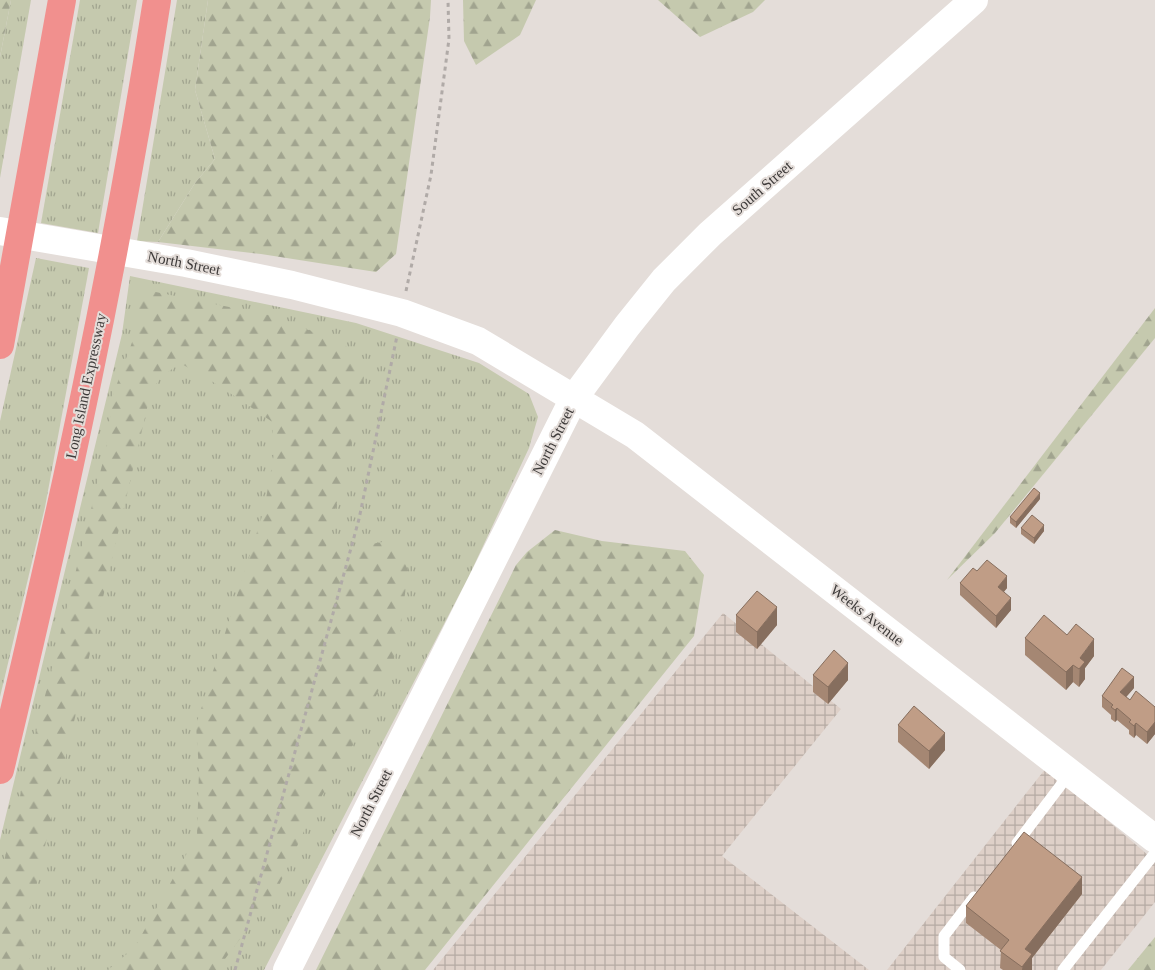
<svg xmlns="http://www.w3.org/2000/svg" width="1155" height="970" viewBox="0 0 1155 970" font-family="Georgia,serif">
  <defs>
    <pattern id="industrial-grid" width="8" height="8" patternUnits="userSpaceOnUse" patternTransform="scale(1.25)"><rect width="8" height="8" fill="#ded0c8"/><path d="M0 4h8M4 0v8" fill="none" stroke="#b5aaa3"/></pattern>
    <pattern id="grass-tufts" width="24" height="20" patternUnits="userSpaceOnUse" patternTransform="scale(1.25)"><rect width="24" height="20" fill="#c5c9ae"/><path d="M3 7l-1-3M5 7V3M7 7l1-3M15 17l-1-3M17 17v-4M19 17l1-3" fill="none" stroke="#a1a48f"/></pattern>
    <pattern id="forest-firs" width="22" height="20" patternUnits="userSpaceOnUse" patternTransform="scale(1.25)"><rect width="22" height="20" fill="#c5c9ae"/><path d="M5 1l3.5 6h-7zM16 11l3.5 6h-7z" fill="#a1a48f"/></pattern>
  </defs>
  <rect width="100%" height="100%" fill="#e4ddd9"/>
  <g fill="url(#industrial-grid)">
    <polygon points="723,613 841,709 722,856 869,970 433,970"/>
    <polygon points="1046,768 1155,861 1155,902 1101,970 887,970"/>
  </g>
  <g fill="url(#grass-tufts)">
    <polygon points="11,0 31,0 0,178 0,57"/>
    <polygon points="80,0 137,0 98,233 41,223"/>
    <polygon points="177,0 208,0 195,90 215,159 195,183 158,242 137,241"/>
    <polygon points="36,258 89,268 45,507 0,697 0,421"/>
    <polygon points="130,276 356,323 479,363 529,394 538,417 529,448 469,576 264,970 0,970 0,840 122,334"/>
  </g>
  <g fill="url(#forest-firs)">
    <polygon points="0,0 11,0 0,57"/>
    <polygon points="208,0 431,0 430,17 396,254 376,272 261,254 158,242 195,183 215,159 195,90"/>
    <polygon points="463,0 536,0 520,35 476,65 464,41"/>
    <polygon points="658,0 765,0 753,12 700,37"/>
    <polygon points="136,288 278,317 346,346 364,377 357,420 325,552 394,540 408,570 398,649 353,745 315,807 278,888 225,959 221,970 108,970 135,947 197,835 199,771 196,725 264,510 275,448 271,421 218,385 180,363 159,379 150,396 24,936 32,970 0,970 0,878 106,449 113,395 135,334"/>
    <polygon points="1155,308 1155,338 995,533 947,580"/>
    <polygon points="555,530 602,541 685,551 704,575 694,636 425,970 316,970 516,565 527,552"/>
    <polygon points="1155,937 1155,970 1128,970"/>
  </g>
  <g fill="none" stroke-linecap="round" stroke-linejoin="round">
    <g stroke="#b0aaa7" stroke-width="3" stroke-dasharray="4 4" stroke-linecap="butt">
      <polyline points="406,291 431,175 449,39 448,0"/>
      <polyline points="235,970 359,519 397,336"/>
    </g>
    <g stroke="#fff" stroke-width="11">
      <polyline points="1017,843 1070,773"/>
      <polyline points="960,970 944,957 944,936 974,897"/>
      <polyline points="1063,970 1155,853"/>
    </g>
    <g stroke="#fff" stroke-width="28">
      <polyline points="0,231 186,263 292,285 402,313 478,341 635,435 1155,839"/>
      <polyline points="287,970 574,398 627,326 664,280 710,234 974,0"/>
    </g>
    <g stroke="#f1908e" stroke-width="28">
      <polyline points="0,345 62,0"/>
      <path d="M0,770C61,515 117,259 157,0"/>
    </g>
  </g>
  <g fill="#a58773">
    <polygon points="1040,499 1016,528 1010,523 1010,517"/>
    <polygon points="1021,528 1044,531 1034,544 1021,534"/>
    <polygon points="977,571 1007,588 1004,592 1011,610 996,628 960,595 960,583"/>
    <polygon points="736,615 777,625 757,649 736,632"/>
    <polygon points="1025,638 1094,656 1085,668 1085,679 1079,687 1073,682 1066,690 1025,655"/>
    <polygon points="813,675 848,680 828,704 813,692"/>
    <polygon points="1134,688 1126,697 1130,700 1155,707 1155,734 1147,744 1136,735 1134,738 1129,734 1129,730 1117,720 1115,722 1111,719 1111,715 1102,707 1102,696"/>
    <polygon points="898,725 945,750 929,769 898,742"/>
    <polygon points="1082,894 1032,958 1032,970 1003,970 1000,968 1001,950 966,923 966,906"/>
  </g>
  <g fill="#866e5e">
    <polygon points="1040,493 1040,499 1016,528 1016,522"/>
    <polygon points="1044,525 1044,531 1034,544 1034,538"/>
    <polygon points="1007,576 1007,588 998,598 998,587"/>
    <polygon points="1011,598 1011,610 996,628 996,616"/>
    <polygon points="777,607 777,625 757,649 757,632"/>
    <polygon points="1094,639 1094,656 1085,668 1085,679 1079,687 1080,658"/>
    <polygon points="848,663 848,680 828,704 828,687"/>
    <polygon points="1073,665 1073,682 1066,690 1066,672"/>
    <polygon points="1134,677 1134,688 1120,704 1120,692"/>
    <polygon points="1117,708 1117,720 1115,722 1115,710"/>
    <polygon points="1155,722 1155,734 1147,744 1147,732"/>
    <polygon points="1136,723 1136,735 1134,738 1134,726"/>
    <polygon points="945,733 945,750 929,769 929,751"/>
    <polygon points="1082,877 1082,894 1032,958 1032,970 1022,970 1025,949"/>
  </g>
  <g fill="#c09d86" stroke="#866e5e">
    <polygon points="1034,488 1040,493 1016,522 1010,517"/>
    <polygon points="1032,515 1044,525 1034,538 1021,528"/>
    <polygon points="987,560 1007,576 998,587 1011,598 996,616 960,583 973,568 977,571"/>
    <polygon points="757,591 777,607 757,632 736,615"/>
    <polygon points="1044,615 1067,635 1076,624 1094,639 1080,658 1085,662 1079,669 1073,665 1066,672 1025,638"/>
    <polygon points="834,650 848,663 828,687 813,675"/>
    <polygon points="1122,668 1134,677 1120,692 1130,700 1136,691 1155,707 1155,722 1147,732 1136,723 1134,726 1129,722 1131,720 1117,708 1115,710 1111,707 1113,705 1102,696"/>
    <polygon points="914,706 945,733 929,751 898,725"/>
    <polygon points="1024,832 1082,877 1025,949 1032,954 1022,967 1000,951 1009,940 966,906"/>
  </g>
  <g text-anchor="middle" stroke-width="4" stroke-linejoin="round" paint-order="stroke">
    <g font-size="15" fill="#3e3b3a" stroke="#e4ddd9">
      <text transform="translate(762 188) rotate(-41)" y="5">South Street</text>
      <text transform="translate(184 263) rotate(11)" y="5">North Street</text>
      <text transform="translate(86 386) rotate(-78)" y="5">Long Island Expressway</text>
      <text transform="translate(553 441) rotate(-63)" y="5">North Street</text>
      <text transform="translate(867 615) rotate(38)" y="5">Weeks Avenue</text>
      <text transform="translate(371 803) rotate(-63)" y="5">North Street</text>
    </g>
  </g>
</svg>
